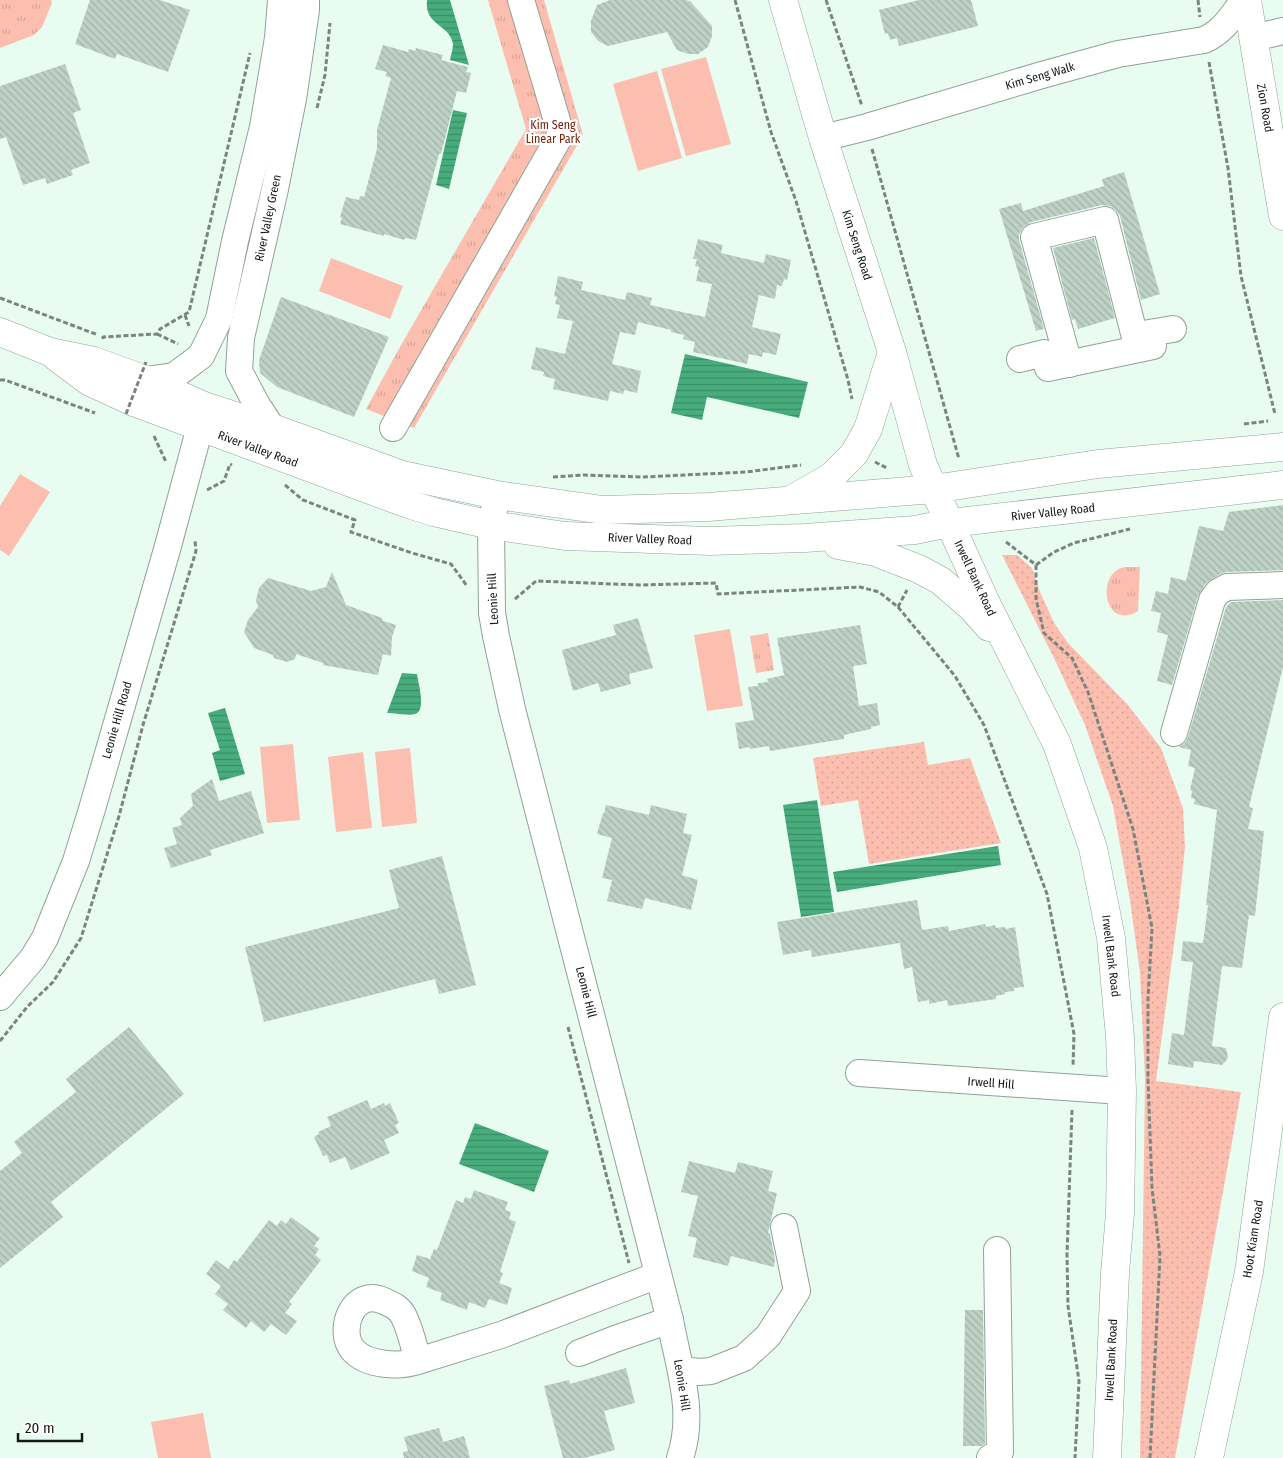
<svg xmlns="http://www.w3.org/2000/svg" width="1283" height="1458" viewBox="0 0 1283 1458" font-family="'Fira Sans Condensed',sans-serif">
  <defs>
    <pattern id="grass-dots" width="8" height="8" patternUnits="userSpaceOnUse" patternTransform="scale(1.25)"><rect width="8" height="8" fill="#fcbfaf"/><path d="M2 2h.1M6 6h.1" fill="none" stroke="#d7a496" stroke-width="1.8" stroke-linecap="round"/></pattern>
    <pattern id="park-tufts" width="24" height="20" patternUnits="userSpaceOnUse" patternTransform="scale(1.25)"><rect width="24" height="20" fill="#fcbfaf"/><path d="M3 7l-1-3M5 7V3M7 7l1-3M15 17l-1-3M17 17v-4M19 17l1-3" fill="none" stroke="#d7a496"/></pattern>
    <pattern id="water-rules" width="6" height="5" patternUnits="userSpaceOnUse" patternTransform="scale(1.25)"><rect width="6" height="5" fill="#47ad7d"/><path d="M0 2.5h6" fill="none" stroke="#3a8c65"/></pattern>
    <pattern id="building-back-hatch" width="6" height="6" patternUnits="userSpaceOnUse" patternTransform="scale(1.25)"><rect width="6" height="6" fill="#bed1c6"/><path d="M-1 5l2 2M0 0l6 6M5-1l2 2" fill="none" stroke="#a2b3a9"/></pattern>
  </defs>
  <rect width="100%" height="100%" fill="#e9fcf1"/>
  <g fill="url(#grass-dots)">
    <polygon points="1002,555 1017,555 1032,568 1040,592 1054,623 1068,643 1128,705 1161,748 1183,808 1185,847 1179,906 1156,1081 1241,1092 1175,1458 1140,1458 1145,1078 1140,973 1130,900 1113,806 1085,725 1054,658"/>
    <polygon points="924,742 928,765 970,758 1001,843 869,864 858,800 821,806 813,758"/>
  </g>
  <g fill="url(#park-tufts)">
    <polygon points="0,0 51,0 52,3 42,27 34,35 0,48"/>
    <polygon points="488,0 544,0 583,135 414,428 366,409 401,345 526,129"/>
    <path d="M1125,567H1140L1138,611C1107,630 1097,583 1117,570C1119,568 1122,568 1125,567Z"/>
    <polygon points="768,633 774,670 756,673 750,636"/>
  </g>
  <g fill="#fcbfaf">
    <polygon points="706,57 731,144 686,156 661,69"/>
    <polygon points="657,71 682,158 638,171 613,84"/>
    <polygon points="331,258 403,286 390,319 319,291"/>
    <polygon points="20,474 50,492 9,556 0,550 0,506"/>
    <polygon points="730,629 743,706 707,711 694,635"/>
    <polygon points="293,744 300,820 267,823 260,747"/>
    <polygon points="410,748 417,823 382,827 375,752"/>
    <polygon points="363,752 372,828 336,832 328,757"/>
    <polygon points="203,1413 211,1458 158,1458 151,1422"/>
  </g>
  <g fill="url(#water-rules)">
    <path d="M427,0H450L469,65L450,60C451,55 453,49 453,44C450,24 424,26 427,0Z"/>
    <polygon points="453,110 467,113 449,189 436,185"/>
    <polygon points="685,354 808,382 799,418 707,397 702,420 671,413"/>
    <path d="M402,673L417,674C418,683 427,711 415,714C408,716 394,713 387,713Z"/>
    <polygon points="225,708 245,774 220,781 212,753 220,750 208,713"/>
    <polygon points="817,800 834,912 801,917 783,805"/>
    <polygon points="998,846 1001,865 837,892 833,872"/>
    <polygon points="475,1123 549,1151 534,1192 459,1164"/>
  </g>
  <g fill="url(#building-back-hatch)">
    <polygon points="90,0 160,0 190,10 168,72 117,54 115,59 75,44"/>
    <polygon points="610,0 685,0 690,1 712,26 712,36 708,47 698,54 688,54 677,50 667,32 608,46 598,41 591,32 591,21 597,5"/>
    <polygon points="919,0 971,0 978,26 899,46 897,38 890,40 888,33 885,34 879,10"/>
    <polygon points="383,45 408,52 409,49 415,51 416,48 443,55 441,60 468,67 466,72 471,73 466,93 457,91 441,154 439,154 416,240 405,238 404,240 384,234 384,236 340,224 342,218 340,217 346,197 359,200 360,196 364,197 377,149 377,130 391,78 385,76 387,72 375,69"/>
    <polygon points="65,64 81,110 73,113 90,163 71,170 73,175 47,184 45,178 23,185 6,137 0,139 0,86"/>
    <polygon points="1124,172 1160,294 1141,300 1120,216 1116,210 1110,206 1102,205 1031,222 1023,227 1019,234 1019,240 1044,329 1036,331 999,209 1021,203 1023,211 1104,186 1102,179"/>
    <polygon points="1094,238 1115,318 1078,329 1075,319 1072,320 1053,248"/>
    <polygon points="698,239 723,245 721,253 742,258 764,263 766,254 791,260 787,280 784,279 782,286 777,285 775,299 759,295 752,327 781,334 776,355 763,352 762,357 749,354 747,364 693,352 695,342 683,339 684,335 671,332 671,330 638,322 635,335 620,332 612,364 641,371 637,393 624,390 623,394 610,391 608,401 553,389 555,379 543,376 544,372 531,369 536,347 565,354 573,321 557,318 560,305 555,304 557,297 554,296 558,276 583,282 581,290 625,300 627,292 652,298 650,305 705,317 712,284 696,281 699,267 695,266 697,259 693,259"/>
    <polygon points="281,297 389,337 354,417 277,387 260,373 259,360"/>
    <polygon points="1283,505 1283,570 1226,572 1220,574 1206,583 1198,596 1172,685 1157,681 1168,635 1157,632 1161,613 1151,611 1156,591 1168,594 1171,577 1186,581 1199,526 1223,531 1229,512"/>
    <polygon points="332,572 346,605 382,618 383,621 396,625 392,637 391,656 383,654 378,675 323,665 323,663 296,654 295,659 287,662 274,658 273,655 254,648 244,632 248,620 258,607 256,600 259,588 268,578 311,591 326,587"/>
    <polygon points="1283,600 1283,667 1249,807 1253,808 1248,829 1264,831 1255,916 1249,915 1242,968 1222,966 1212,1046 1226,1048 1228,1057 1226,1061 1222,1065 1194,1061 1193,1068 1168,1064 1172,1033 1184,1035 1193,962 1181,961 1183,941 1203,943 1208,905 1206,905 1217,810 1194,804 1195,799 1191,798 1192,791 1190,790 1195,768 1188,766 1191,750 1179,747 1185,743 1188,737 1226,607 1231,602"/>
    <polygon points="638,618 653,668 629,674 631,684 601,692 598,683 573,691 562,650 616,635 613,625"/>
    <polygon points="860,625 867,664 853,666 859,706 877,703 880,725 871,727 871,729 844,735 844,739 770,751 769,746 750,749 749,747 739,749 735,723 754,720 748,687 758,686 758,683 768,682 767,679 784,675 777,638"/>
    <polygon points="212,779 219,801 251,791 264,833 210,850 212,855 171,868 164,848 177,844 172,828 182,825 180,818 193,806 191,794"/>
    <polygon points="606,805 649,815 651,805 687,814 683,833 692,835 682,875 698,880 691,910 645,898 642,909 607,901 612,880 602,878 612,838 597,834 603,813 604,814"/>
    <polygon points="442,856 476,985 439,994 435,979 264,1022 245,947 399,908 389,870"/>
    <polygon points="917,900 922,930 948,926 949,931 985,924 986,927 995,925 996,928 1005,927 1006,929 1015,927 1024,987 1014,988 1014,991 1005,992 1005,994 996,996 996,999 948,1006 947,1000 929,1004 929,1000 918,1002 912,967 904,969 900,943 812,957 811,950 783,955 777,922"/>
    <polygon points="129,1027 184,1094 51,1202 63,1217 0,1268 0,1171 22,1153 14,1142 76,1092 66,1079"/>
    <polygon points="367,1100 371,1109 384,1103 385,1106 390,1103 399,1123 395,1125 399,1133 384,1140 390,1153 351,1170 345,1157 330,1163 327,1155 323,1156 314,1137 319,1134 318,1132 331,1126 327,1117"/>
    <polygon points="689,1161 735,1173 738,1162 773,1171 768,1191 777,1193 768,1233 770,1234 775,1259 774,1267 731,1256 728,1266 693,1257 697,1238 688,1236 698,1196 681,1192"/>
    <polygon points="474,1190 508,1202 505,1210 511,1212 509,1219 516,1222 500,1272 503,1273 499,1283 512,1288 507,1305 489,1299 485,1308 469,1302 467,1310 440,1300 442,1293 426,1287 429,1278 412,1271 417,1255 430,1259 434,1249 437,1250 456,1200 463,1203 465,1197 471,1199"/>
    <polygon points="291,1217 320,1238 314,1246 319,1249 315,1255 321,1260 289,1302 292,1304 285,1313 297,1321 286,1335 271,1324 264,1332 251,1321 246,1328 223,1310 228,1304 215,1294 221,1286 206,1274 216,1260 228,1269 234,1260 237,1262 269,1220 277,1226 281,1220 286,1224"/>
    <polygon points="965,1310 983,1310 985,1444 982,1446 963,1446"/>
    <polygon points="626,1368 635,1403 604,1411 615,1450 584,1458 563,1458 544,1386 569,1380 570,1384"/>
    <polygon points="439,1428 443,1442 464,1436 470,1458 404,1458 403,1452 408,1451 404,1437"/>
  </g>
  <g fill="none" stroke-linecap="round" stroke-linejoin="round">
    <defs>
      <g id="minor">
        <polyline points="1253,38 1283,31"/>
        <path d="M823,138L867,127L1042,75L1118,54L1204,40C1223,32 1232,16 1244,0"/>
        <polyline points="1020,359 1044,353 1048,368 1153,346 1149,333 1173,329"/>
        <polyline points="1069,364 1034,237 1105,220 1138,349"/>
        <polyline points="146,380 174,376 201,356 219,319 235,241 263,127 278,38 281,0"/>
        <polyline points="272,428 257,405 239,371 241,338 275,189 293,99 306,10 306,0"/>
        <polyline points="393,428 561,134 521,0"/>
        <path d="M497,495L491,525L492,613L496,636L512,709L670,1320C678,1365 696,1412 680,1458"/>
        <polyline points="1174,733 1212,600 1218,592 1227,587 1283,585"/>
        <polyline points="0,997 33,958 45,938 76,861 92,809 168,546 200,427 204,406"/>
        <polyline points="859,1073 1122,1091"/>
        <polyline points="579,1353 615,1339 670,1320"/>
        <path d="M418,1361C414,1347 411,1331 404,1317C400,1308 393,1305 384,1301C352,1286 337,1332 353,1350C367,1366 400,1367 418,1361L501,1335L658,1275"/>
        <polyline points="681,1370 699,1372 711,1371 744,1358 768,1336 797,1291 784,1227"/>
        <polyline points="990,1458 1000,1452 997,1250"/>
      </g>
      <g id="major">
        <polyline points="783,0 823,138 892,352 923,465 986,603 1057,744 1093,848 1111,938 1120,1037 1122,1091 1120,1213 1115,1273 1107,1458"/>
        <polyline points="1247,0 1283,216"/>
        <polyline points="0,332 50,352 94,361 146,380 204,406 272,428 402,475 497,495 603,510 708,507 934,489 1098,464 1283,447"/>
        <polyline points="55,356 90,382 136,403 408,504 434,512 491,525 565,536 710,541 805,538 915,530 950,523 1283,485"/>
        <polyline points="794,498 831,477 854,454 868,429 892,352"/>
        <polyline points="838,545 875,552 919,569 941,581 971,607 989,627"/>
        <polyline points="1209,1458 1249,1272 1283,1017"/>
      </g>
    </defs>
    <use href="#minor" stroke="#90a297" stroke-width="28"/>
    <use href="#major" stroke="#90a297" stroke-width="29"/>
    <g stroke="#79857e" stroke-width="3" stroke-dasharray="5 2.5" stroke-linecap="butt">
      <polyline points="735,0 771,132 796,201 848,380 852,399"/>
      <polyline points="826,0 862,106"/>
      <polyline points="1198,0 1200,17"/>
      <polyline points="1209,62 1228,168 1241,276 1275,414"/>
      <polyline points="317,108 325,75 330,23"/>
      <polyline points="872,149 959,459"/>
      <polyline points="0,298 98,335"/>
      <polyline points="185,315 189,326"/>
      <polyline points="157,334 178,344"/>
      <polyline points="103,339 103,337 157,334 160,329 189,312 250,53"/>
      <polyline points="0,380 5,380 95,413"/>
      <polyline points="1244,424 1268,421"/>
      <polyline points="154,436 166,462"/>
      <polyline points="875,462 887,468"/>
      <polyline points="553,477 584,475 644,477 746,472 801,465"/>
      <polyline points="285,485 303,500 355,520 351,532 412,553 451,564 467,586"/>
      <polyline points="207,490 224,481 230,464 232,465"/>
      <polyline points="1006,542 1036,565"/>
      <polyline points="1036,565 1036,599 1044,633 1072,658 1088,692 1133,829 1152,928 1148,999 1148,1079 1152,1188 1160,1256 1150,1458"/>
      <polyline points="1036,565 1054,552 1074,543 1130,529"/>
      <polyline points="515,599 536,581 640,585 716,583 718,594 860,587 879,592 898,607 955,676 984,725 1047,894 1074,1034 1073,1066"/>
      <polyline points="898,607 907,590"/>
      <polyline points="568,1027 629,1263"/>
      <polyline points="0,1041 27,1007 53,982 81,938 119,816 143,725 196,551 195,541"/>
      <polyline points="1072,1110 1067,1255 1068,1306 1079,1381 1075,1458"/>
    </g>
    <use href="#minor" stroke="#fff" stroke-width="26"/>
    <use href="#major" stroke="#fff" stroke-width="28"/>
    <polyline stroke="#79857e" stroke-width="3" stroke-dasharray="5 2.5" stroke-linecap="butt" points="126,414 146,362"/>
  </g>
  <g text-anchor="middle" stroke-width="4.5" stroke-linejoin="round" paint-order="stroke">
    <g font-size="12" fill="#131916" stroke="#fff">
      <text transform="translate(1040 76) rotate(-16)" y="4">Kim Seng Walk</text>
      <text transform="translate(1265 108) rotate(80)" y="4">Zion Road</text>
      <text transform="translate(268 218) rotate(-78)" y="4">River Valley Green</text>
      <text transform="translate(857 245) rotate(72)" y="4">Kim Seng Road</text>
      <text transform="translate(258 449) rotate(20)" y="4">River Valley Road</text>
      <text transform="translate(1053 512) rotate(-6)" y="4">River Valley Road</text>
      <text transform="translate(650 539) rotate(2)" y="4">River Valley Road</text>
      <text transform="translate(975 578) rotate(65)" y="4">Irwell Bank Road</text>
      <text transform="translate(493 599) rotate(-93)" y="4">Leonie Hill</text>
      <text transform="translate(117 720) rotate(-74)" y="4">Leonie Hill Road</text>
      <text transform="translate(1111 956) rotate(83)" y="4">Irwell Bank Road</text>
      <text transform="translate(586 992) rotate(76)" y="4">Leonie Hill</text>
      <text transform="translate(991 1083) rotate(4)" y="4">Irwell Hill</text>
      <text transform="translate(1253 1239) rotate(-81)" y="4">Hoot Kiam Road</text>
      <text transform="translate(1111 1360) rotate(-87)" y="4">Irwell Bank Road</text>
      <text transform="translate(682 1385) rotate(81)" y="4">Leonie Hill</text>
    </g>
    <g font-size="12" fill="#78250d" stroke="#fff">
      <text x="553" y="129">Kim Seng<tspan x="553" dy="14">Linear Park</tspan></text>
    </g>
  </g>
  <path d="M18 1433v8h64v-8" fill="none" stroke="#131916" stroke-width="2.5"/>
  <text x="25" y="1433" font-size="15" fill="#131916" stroke="#ffffff" stroke-width="4" paint-order="stroke">20 m</text>
</svg>
